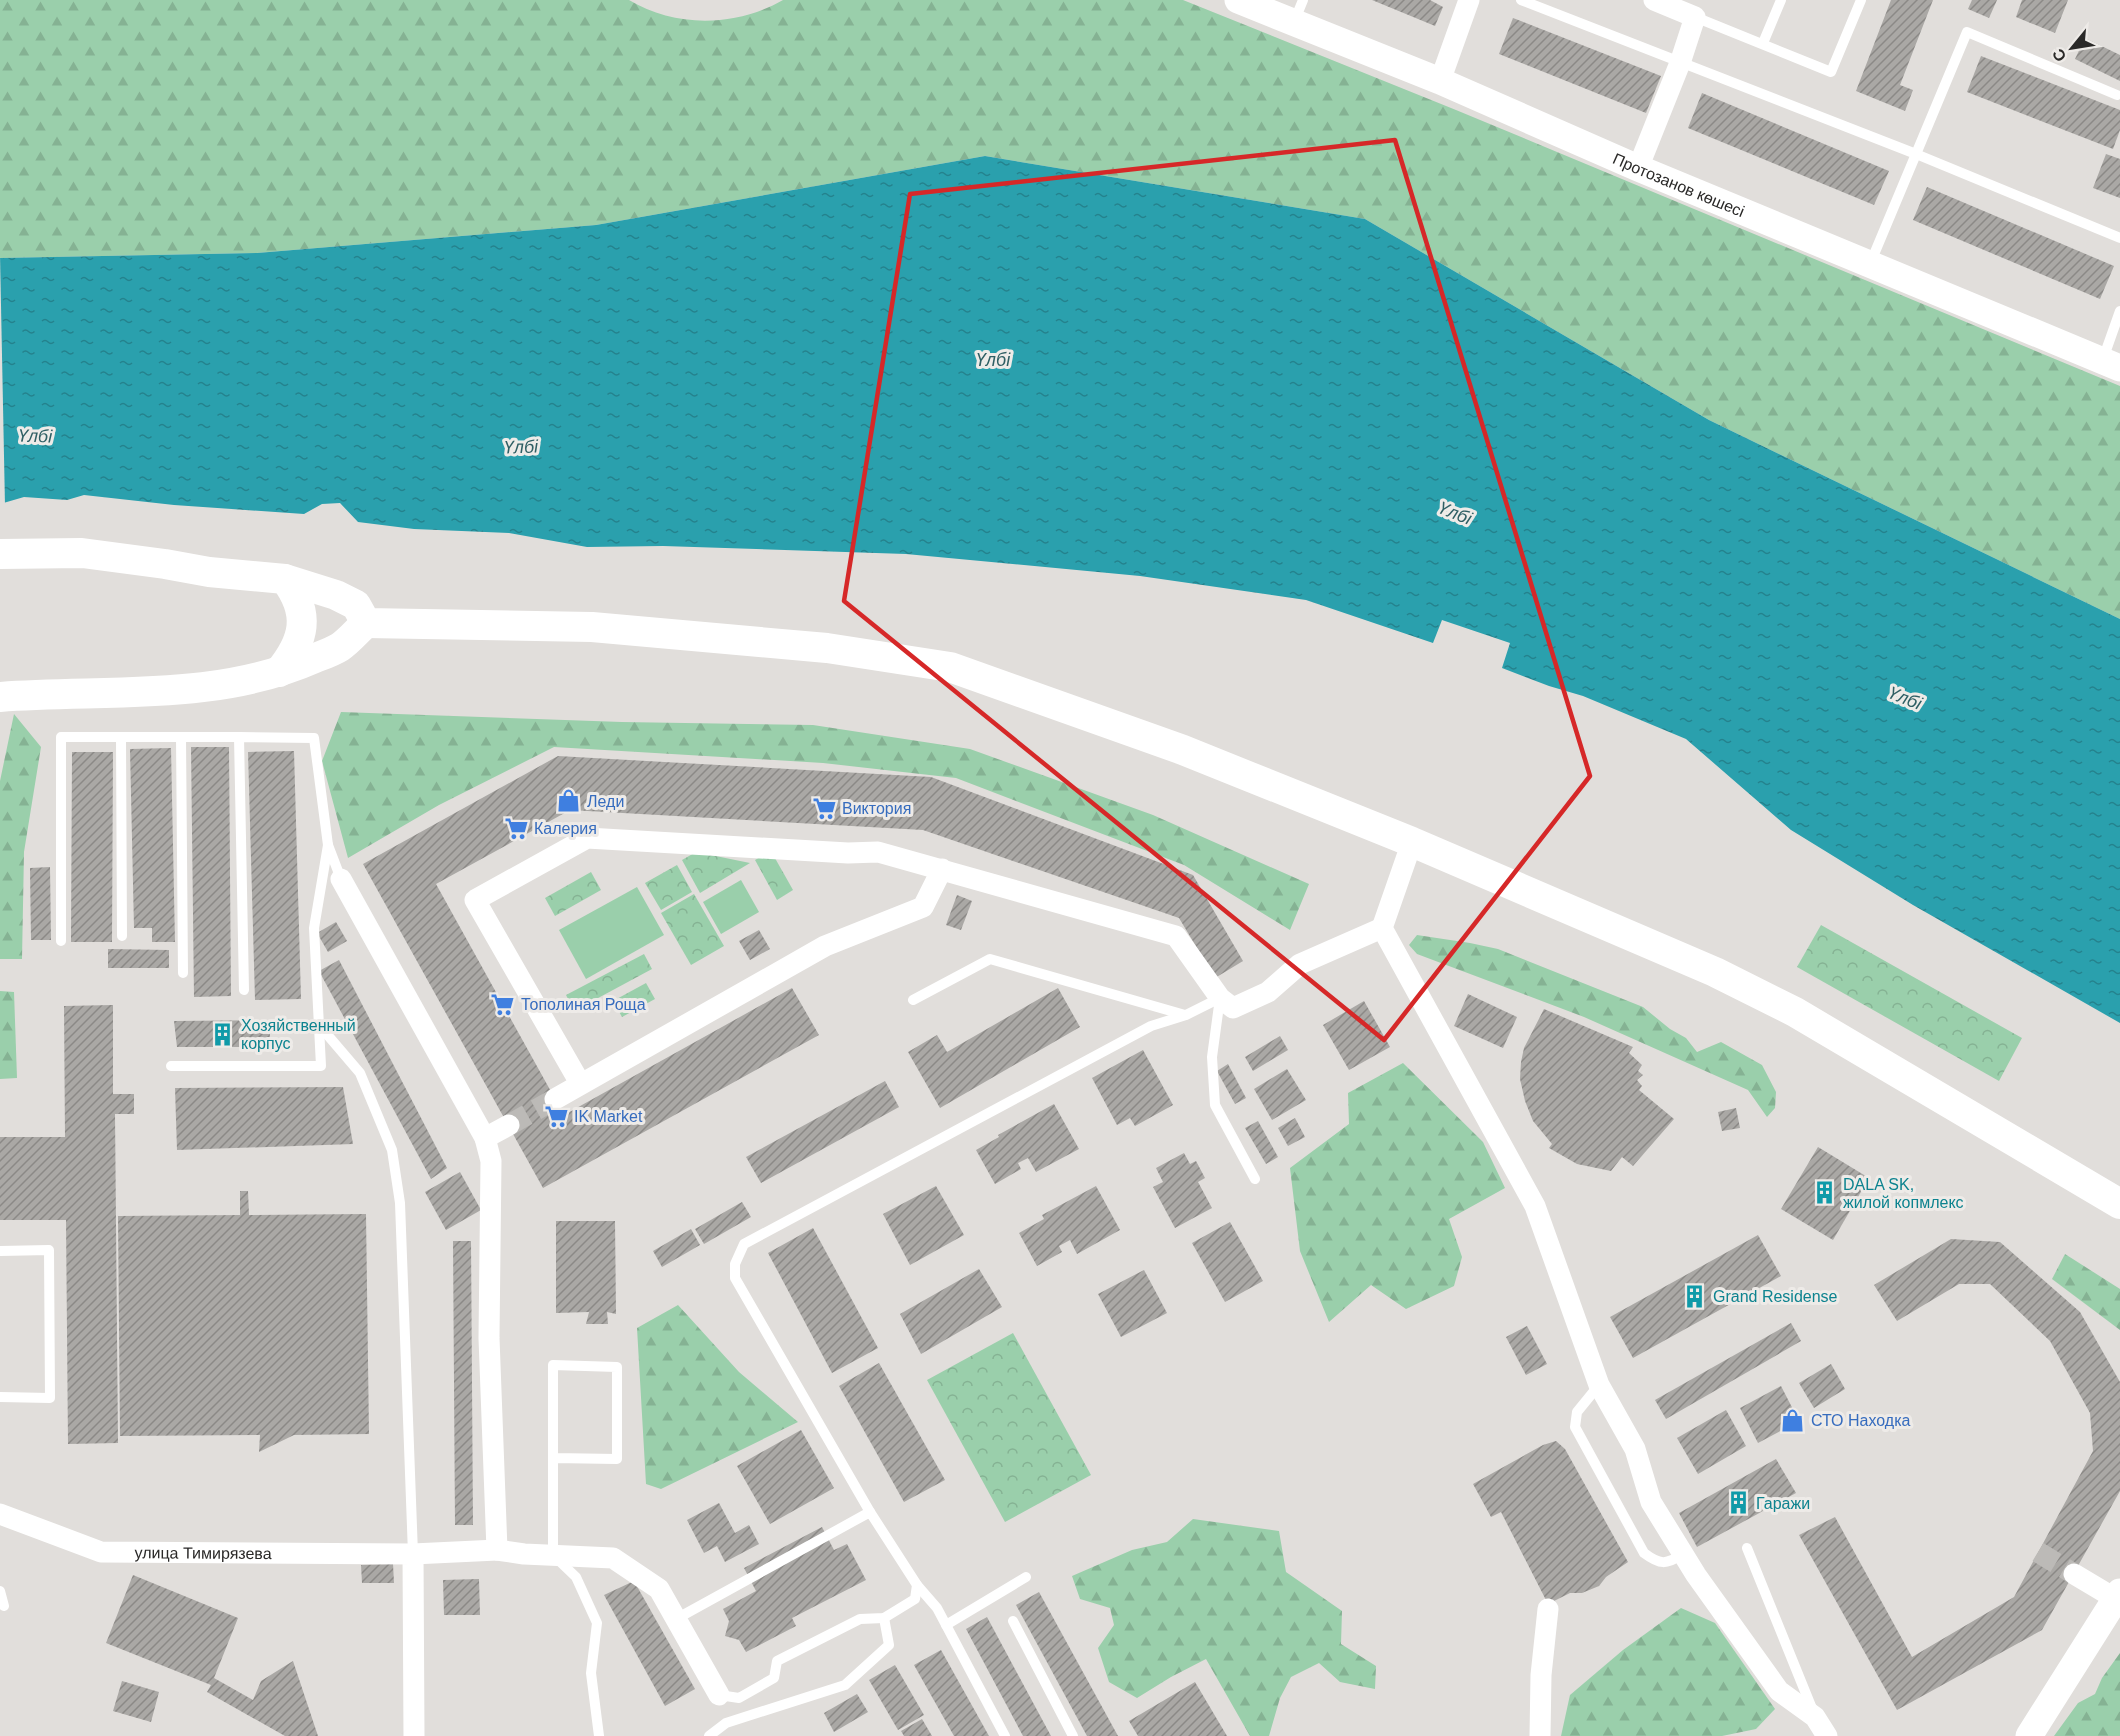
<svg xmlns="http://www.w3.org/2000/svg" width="2120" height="1736" viewBox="0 0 2120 1736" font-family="Arial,sans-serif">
  <defs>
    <pattern id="forest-firs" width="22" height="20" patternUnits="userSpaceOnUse" patternTransform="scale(1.5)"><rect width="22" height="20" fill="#9acfab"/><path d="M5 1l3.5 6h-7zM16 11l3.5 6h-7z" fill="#85b293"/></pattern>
    <pattern id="park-crowns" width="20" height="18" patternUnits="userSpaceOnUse" patternTransform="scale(1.5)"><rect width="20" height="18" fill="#9acfab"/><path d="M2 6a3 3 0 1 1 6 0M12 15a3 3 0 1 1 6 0" fill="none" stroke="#85b293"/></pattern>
    <pattern id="water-ripples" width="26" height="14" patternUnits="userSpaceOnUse" patternTransform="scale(1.5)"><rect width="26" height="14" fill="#2aa0ad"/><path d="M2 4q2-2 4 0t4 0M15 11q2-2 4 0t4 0" fill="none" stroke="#24828d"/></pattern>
    <pattern id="building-hatch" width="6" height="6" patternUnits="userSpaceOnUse" patternTransform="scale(1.5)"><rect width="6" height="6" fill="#aaa8a5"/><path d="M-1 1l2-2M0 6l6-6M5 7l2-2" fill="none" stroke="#8b8986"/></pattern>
  </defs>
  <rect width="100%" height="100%" fill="#e1dedb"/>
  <g fill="#9acfab">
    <polygon points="741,880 759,912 721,934 703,902"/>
    <polygon points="637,887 664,935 586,979 559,930"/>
  </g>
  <g fill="url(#forest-firs)">
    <path d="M0,0H629C675,28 736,27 783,0H1183L1456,110L2120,386V619L1709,420L1365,219L985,156L596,225L257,253L0,258Z"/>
    <polygon points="341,712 622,722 813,725 970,749 1153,815 1309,884 1290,930 1184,865 956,778 823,763 554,747 439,805 348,858 322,761"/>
    <polygon points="14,714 41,747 24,852 22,959 0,959 0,781"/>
    <polygon points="1417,935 1470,943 1498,949 1643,1007 1670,1029 1686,1038 1697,1052 1721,1042 1762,1065 1776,1092 1775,1108 1767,1117 1748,1090 1584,1017 1417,954 1409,945"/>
    <polygon points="0,991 14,992 17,1078 0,1079"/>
    <polygon points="1403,1063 1483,1142 1505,1188 1449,1219 1462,1257 1454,1286 1406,1309 1371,1285 1329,1322 1300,1251 1290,1168 1349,1124 1348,1093"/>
    <polygon points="2065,1254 2120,1289 2120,1330 2052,1279"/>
    <polygon points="678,1305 739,1372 798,1422 661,1489 646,1484 637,1328"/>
    <polygon points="1193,1519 1279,1531 1286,1572 1342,1611 1341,1644 1376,1666 1375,1689 1340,1682 1319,1663 1291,1677 1280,1698 1269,1736 1250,1736 1206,1659 1171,1677 1137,1698 1109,1682 1098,1648 1114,1625 1110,1608 1080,1599 1072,1576 1132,1550 1167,1542"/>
    <polygon points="1681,1608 1715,1623 1775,1709 1756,1729 1722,1736 1561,1736 1570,1695 1623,1650"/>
    <polygon points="2120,1653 2120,1736 2054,1736 2078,1703 2095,1694 2102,1678"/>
  </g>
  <g fill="url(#park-crowns)">
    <polygon points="771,851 793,890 777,900 755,860"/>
    <polygon points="696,852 750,863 700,893 682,860"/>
    <polygon points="677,865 692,892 661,910 645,883"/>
    <polygon points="591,872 601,890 555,916 545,898"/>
    <polygon points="694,894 724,946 691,965 661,913"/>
    <polygon points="1821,925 2022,1038 1999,1081 1797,967"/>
    <polygon points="644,954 652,969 574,1011 566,995"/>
    <polygon points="646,983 655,999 622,1017 613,1001"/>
    <polygon points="1013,1333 1091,1475 1005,1522 927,1380"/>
  </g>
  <polygon fill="url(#water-ripples)" points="985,156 1365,219 1709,420 2120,619 2120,1023 1913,905 1791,830 1686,739 1583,696 1549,686 1502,668 1510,643 1442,620 1433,643 1306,600 1140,576 906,554 663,546 587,547 509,533 414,529 358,522 340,503 322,504 304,514 174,505 84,495 67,500 24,497 0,504 0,258 257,253 596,225"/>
  <polygon fill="#e1dedb" points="0,255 5,506 0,507"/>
  <g fill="url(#building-hatch)">
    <polygon points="1372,0 1430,0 1443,7 1435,26"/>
    <polygon points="1891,0 1933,0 1900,85 1913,90 1905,111 1856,91"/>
    <polygon points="1972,0 1997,0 1989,18 1968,9"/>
    <polygon points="2022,0 2068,0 2055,33 2016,17"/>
    <polygon points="1513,18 1661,76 1646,113 1499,54"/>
    <polygon points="2085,38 2120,55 2120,81 2075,59"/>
    <polygon points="1981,56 2120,110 2120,130 2113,149 1967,92"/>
    <polygon points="1702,93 1889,171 1874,205 1688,128"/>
    <polygon points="2106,154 2120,159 2120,198 2093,188"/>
    <polygon points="1927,187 2114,266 2100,299 1913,220"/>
    <polygon points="191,747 229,747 231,996 194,997"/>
    <polygon points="171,748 175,942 152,942 152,928 134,928 130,749"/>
    <polygon points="294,751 301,999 255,1000 248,752"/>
    <polygon points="72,752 113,752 112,942 71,942"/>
    <polygon points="558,756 931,777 1193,875 1243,961 1215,978 1179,918 923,830 570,810 436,884 564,1115 792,988 819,1035 543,1188 363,864"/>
    <polygon points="50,867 51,940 31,940 30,868"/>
    <polygon points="957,895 972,901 961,930 946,925"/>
    <polygon points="336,922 347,941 328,952 317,933"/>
    <polygon points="759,930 770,949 750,960 739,941"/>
    <polygon points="108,949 169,950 169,968 108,968"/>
    <polygon points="339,960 447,1168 431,1179 319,971"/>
    <polygon points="1058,988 1080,1027 940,1108 908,1052 937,1035 947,1052"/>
    <polygon points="1468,994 1517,1017 1503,1048 1454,1026"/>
    <polygon points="1364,1001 1390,1047 1349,1070 1323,1025"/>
    <polygon points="113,1005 113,1094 134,1094 134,1114 115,1114 118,1443 68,1444 66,1220 0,1220 0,1137 65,1137 64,1006"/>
    <polygon points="1544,1009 1633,1047 1629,1053 1642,1065 1638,1071 1643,1075 1637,1080 1642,1086 1639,1090 1674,1119 1633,1166 1622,1157 1611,1171 1577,1164 1549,1148 1552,1144 1533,1121 1525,1101 1520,1079 1521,1062 1524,1048"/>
    <polygon points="271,1020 269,1047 177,1047 174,1021"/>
    <polygon points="1280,1036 1288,1050 1253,1071 1245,1057"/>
    <polygon points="1143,1050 1173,1105 1135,1126 1130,1118 1117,1125 1092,1078"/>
    <polygon points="1228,1064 1246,1098 1235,1104 1217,1071"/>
    <polygon points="1287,1069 1306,1100 1272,1120 1254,1089"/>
    <polygon points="885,1081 899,1107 761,1183 746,1157"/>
    <polygon points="343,1087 353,1144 177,1150 175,1088"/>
    <polygon points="1054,1104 1079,1149 1036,1172 1028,1158 1018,1163 1021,1169 995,1184 976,1150 999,1137 998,1135"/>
    <polygon points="1736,1108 1740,1128 1722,1131 1718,1112"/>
    <polygon points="1295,1118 1305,1137 1288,1146 1278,1128"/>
    <polygon points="1258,1121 1278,1157 1266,1164 1245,1128"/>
    <polygon points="1818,1147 1869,1178 1833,1240 1781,1209"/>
    <polygon points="1184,1153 1190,1164 1196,1161 1205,1178 1198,1182 1212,1208 1175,1228 1153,1187 1163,1182 1156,1168"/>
    <polygon points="460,1172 481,1210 446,1230 425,1192"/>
    <polygon points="936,1186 964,1235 910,1265 883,1214"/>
    <polygon points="1096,1186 1120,1230 1077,1254 1070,1240 1059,1246 1062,1252 1037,1266 1019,1233 1044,1219 1042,1215"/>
    <polygon points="240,1191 248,1191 249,1215 366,1214 369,1434 294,1435 259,1452 260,1435 120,1436 118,1216 240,1215"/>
    <polygon points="742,1202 751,1217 704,1244 695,1229"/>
    <polygon points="556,1221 615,1221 616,1314 607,1312 608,1324 586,1324 589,1312 556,1313"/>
    <polygon points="1230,1222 1263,1281 1225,1302 1192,1243"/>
    <polygon points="813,1228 878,1348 832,1373 768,1253"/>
    <polygon points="691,1229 700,1245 662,1267 653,1251"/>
    <polygon points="1758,1235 1781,1276 1633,1358 1610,1317"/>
    <polygon points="1951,1239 2000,1242 2080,1312 2120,1382 2120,1491 2042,1630 1897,1710 1799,1535 1835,1517 1912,1657 2014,1597 2093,1451 2090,1413 2050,1341 1990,1284 1959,1284 1897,1321 1874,1285"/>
    <polygon points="453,1241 471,1241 473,1525 455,1525"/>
    <polygon points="979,1269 1002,1307 921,1354 900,1314"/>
    <polygon points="1144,1270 1167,1313 1121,1337 1098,1294"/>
    <polygon points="1791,1323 1801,1341 1666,1419 1655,1400"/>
    <polygon points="1527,1326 1547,1364 1526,1375 1506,1337"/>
    <polygon points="879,1363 945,1480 904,1502 839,1386"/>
    <polygon points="1831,1364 1845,1389 1814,1408 1799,1383"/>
    <polygon points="1781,1386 1799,1421 1758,1443 1740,1408"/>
    <polygon points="1726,1410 1746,1446 1698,1474 1677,1438"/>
    <polygon points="801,1430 834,1488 770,1524 737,1466"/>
    <polygon points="1556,1441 1565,1449 1628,1562 1606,1577 1599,1586 1582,1593 1570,1593 1548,1604 1501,1512 1491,1517 1473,1484 1543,1445"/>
    <polygon points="1776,1459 1796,1493 1697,1547 1679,1513"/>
    <polygon points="719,1503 735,1533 749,1525 759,1544 725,1562 717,1546 704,1553 687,1520"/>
    <polygon points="822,1527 834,1550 847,1544 866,1580 792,1618 796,1626 746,1652 739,1640 725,1636 729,1621 723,1609 756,1591 744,1568"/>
    <polygon points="393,1564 394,1583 362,1583 361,1565"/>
    <polygon points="133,1575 238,1618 214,1678 253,1700 261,1681 293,1661 318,1736 285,1736 207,1692 211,1685 106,1643"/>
    <polygon points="479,1579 480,1615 444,1615 443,1580"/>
    <polygon points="634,1581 695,1689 665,1706 604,1595"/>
    <polygon points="1039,1592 1118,1736 1087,1736 1016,1605"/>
    <polygon points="987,1617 1051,1736 1023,1736 966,1629"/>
    <polygon points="941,1650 989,1736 954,1736 914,1665"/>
    <polygon points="895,1665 924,1715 898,1730 869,1680"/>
    <polygon points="122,1681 159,1692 151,1722 113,1711"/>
    <polygon points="1195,1682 1227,1736 1138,1736 1129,1721"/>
    <polygon points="857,1694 868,1712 834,1732 824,1713"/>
    <polygon points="922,1719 932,1736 904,1736 901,1731"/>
  </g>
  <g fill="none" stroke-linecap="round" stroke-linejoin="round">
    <g stroke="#bcbab7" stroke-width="21" stroke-dasharray="21 10" stroke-linecap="butt">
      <polyline points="509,1125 555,1099"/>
      <polyline points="2038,1552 2074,1574"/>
    </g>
    <g stroke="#fff" stroke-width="10">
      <polyline points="1521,0 1916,154 1870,264"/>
      <polyline points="1695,17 1831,72 1861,0"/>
      <polyline points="1294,22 1303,0"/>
      <polyline points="1763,43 1781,0"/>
      <polyline points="2117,95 1967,32 1916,154 2120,238"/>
      <polyline points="2103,359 2120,311"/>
      <polyline points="121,737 122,936"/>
      <polyline points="181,737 183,973"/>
      <polyline points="61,941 61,737 239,737"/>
      <polyline points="244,990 239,737 314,738 328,845 341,879"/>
      <polyline points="1220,998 1212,1057 1215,1105 1255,1179"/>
      <polyline points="913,1000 990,959 1185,1015"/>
      <polyline points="319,1025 360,1073 392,1150 400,1203 413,1554"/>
      <polyline points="171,1066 321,1066 314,928 328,845"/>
      <polyline points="0,1251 49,1250 50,1398 0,1397"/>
      <path d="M1599,1385L1577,1412L1575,1427L1644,1553C1660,1565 1666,1565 1683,1554"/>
      <polyline points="553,1458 617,1459 617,1367 553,1365 553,1555 576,1577 597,1623 591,1673 599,1736"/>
      <polyline points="870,1512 735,1278 735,1264 744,1244 1151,1026 1186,1015 1220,998"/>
      <polyline points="1747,1548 1813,1711"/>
      <polyline points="917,1585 937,1608 1005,1736"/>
      <polyline points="0,1591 4,1606"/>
      <polyline points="676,1619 870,1512 917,1585 915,1599 884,1618 860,1619 777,1661 774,1678 739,1698 719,1695"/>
      <polyline points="1013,1621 1073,1736"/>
      <polyline points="946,1625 1026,1577"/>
      <polyline points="709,1736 726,1723 845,1685 889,1645 884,1618"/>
    </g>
    <g stroke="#fff" stroke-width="21">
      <polyline points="1440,81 1469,0"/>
      <polyline points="1638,168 1680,63 1695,17 1654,0"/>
      <polyline points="1412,842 1382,928 1535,1206 1599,1385 1635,1449 1651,1502 1696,1575 1779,1691 1815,1717 1827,1736"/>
      <polyline points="341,879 485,1138 491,1161 489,1338 497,1550 413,1554"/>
      <polyline points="580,1083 475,900 587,838 848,853 878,852 1176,936 1220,998 1233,1008 1268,992 1300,964 1382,928"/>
      <polyline points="555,1099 825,946 923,907 942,869"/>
      <polyline points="485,1138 509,1125"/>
      <path id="s1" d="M0,1514L101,1552L413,1554L414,1736"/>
      <polyline points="497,1550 524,1554 613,1558 659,1589 719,1695"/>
      <polyline points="2074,1574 2116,1599"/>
      <polyline points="1540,1736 1541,1675 1548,1609"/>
    </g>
    <g stroke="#fff" stroke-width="27">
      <path id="s2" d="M1238,0L1440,81L1638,168L2120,368"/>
      <polyline points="2029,1736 2120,1592"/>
    </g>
    <g stroke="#fff" stroke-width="30">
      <polyline points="0,554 82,553 165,564 209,572 285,579 336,595 356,605 366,623 592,627 827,648 950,667 1183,750 1412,842 1715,972 1795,1012 2120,1204"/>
      <path d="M279,672C305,640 311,614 285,579"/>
      <path d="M0,697C105,689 216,702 315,658C323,655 332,652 340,647C349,641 358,630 366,623"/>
    </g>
  </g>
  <path fill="none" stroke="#d62828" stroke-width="4.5" stroke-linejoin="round" d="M1395,140L1590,776L1384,1040L844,601L910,194Z"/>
  <defs>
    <symbol id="shop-bare" viewBox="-9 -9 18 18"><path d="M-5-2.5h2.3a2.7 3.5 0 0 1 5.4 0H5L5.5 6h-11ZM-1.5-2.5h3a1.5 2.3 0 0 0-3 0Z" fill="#3f7fe0" stroke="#eeebe8" stroke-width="2.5" paint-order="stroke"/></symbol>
    <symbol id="supermarket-bare" viewBox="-9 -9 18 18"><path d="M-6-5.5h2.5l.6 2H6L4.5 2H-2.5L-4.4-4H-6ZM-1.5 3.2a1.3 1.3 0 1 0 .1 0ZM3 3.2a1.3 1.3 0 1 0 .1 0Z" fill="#3f7fe0" stroke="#eeebe8" stroke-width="2.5" paint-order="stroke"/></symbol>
    <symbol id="building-bare" viewBox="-9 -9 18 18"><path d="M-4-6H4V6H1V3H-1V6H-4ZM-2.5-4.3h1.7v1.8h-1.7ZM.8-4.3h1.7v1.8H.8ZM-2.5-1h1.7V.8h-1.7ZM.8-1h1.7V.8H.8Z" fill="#0f9aa8" stroke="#eeebe8" stroke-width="2.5" paint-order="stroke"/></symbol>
  </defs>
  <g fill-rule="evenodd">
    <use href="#shop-bare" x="552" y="784" width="33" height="33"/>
    <use href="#supermarket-bare" x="808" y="792" width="33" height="33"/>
    <use href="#supermarket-bare" x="500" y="812" width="33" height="33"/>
    <use href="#supermarket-bare" x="486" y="988" width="33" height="33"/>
    <use href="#building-bare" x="206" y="1018" width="33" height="33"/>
    <use href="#supermarket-bare" x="540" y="1100" width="33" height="33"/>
    <use href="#building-bare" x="1808" y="1176" width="33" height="33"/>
    <use href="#building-bare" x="1678" y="1280" width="33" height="33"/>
    <use href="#shop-bare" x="1776" y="1404" width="33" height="33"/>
    <use href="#building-bare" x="1722" y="1486" width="33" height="33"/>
  </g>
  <g text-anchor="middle" stroke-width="6" stroke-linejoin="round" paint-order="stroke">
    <g font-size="16" fill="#2a2928" stroke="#eeebe8">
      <text dy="6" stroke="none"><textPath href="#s2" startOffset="478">Протозанов көшесі</textPath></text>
      <text dy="6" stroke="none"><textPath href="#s1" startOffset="210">улица Тимирязева</textPath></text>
    </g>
    <g font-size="16" fill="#366cbe" stroke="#eeebe8" text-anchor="start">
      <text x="587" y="807">Леди</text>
      <text x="842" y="814">Виктория</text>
      <text x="534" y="834">Калерия</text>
      <text x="521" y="1010">Тополиная Роща</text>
      <text x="574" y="1122">IK Market</text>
      <text x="1811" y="1426">СТО Находка</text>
    </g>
    <g font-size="16" fill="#0d838f" stroke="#eeebe8" text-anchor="start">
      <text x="241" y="1031">Хозяйственный<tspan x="241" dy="18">корпус</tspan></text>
      <text x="1843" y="1190">DALA SK,<tspan x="1843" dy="18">жилой копмлекс</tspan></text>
      <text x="1713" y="1302">Grand Residense</text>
      <text x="1756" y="1509">Гаражи</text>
    </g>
    <g font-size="18" font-style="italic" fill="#2f5f64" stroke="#eeebe8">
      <text x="993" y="366">Үлбі</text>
      <text transform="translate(35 436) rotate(2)" y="6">Үлбі</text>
      <text transform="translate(521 447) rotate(-2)" y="6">Үлбі</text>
      <text transform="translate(1455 513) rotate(22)" y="6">Үлбі</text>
      <text transform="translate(1905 698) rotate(22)" y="6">Үлбі</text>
    </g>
  </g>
  <g transform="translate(2072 48) rotate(240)" stroke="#eeebe8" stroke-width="4.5" paint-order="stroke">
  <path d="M0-4.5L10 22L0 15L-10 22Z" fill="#2a2928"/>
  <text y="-9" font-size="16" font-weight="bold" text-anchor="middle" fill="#2a2928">С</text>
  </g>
</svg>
